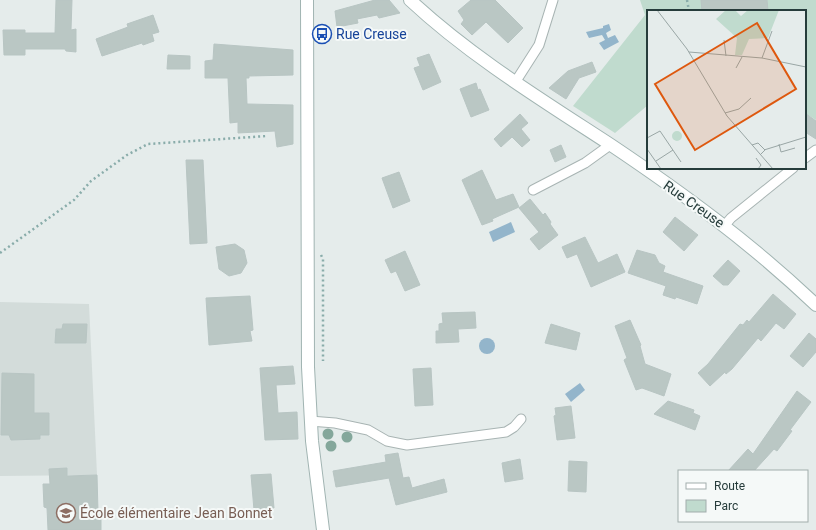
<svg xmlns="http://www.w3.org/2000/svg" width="816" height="530" viewBox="0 0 816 530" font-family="Roboto,sans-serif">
  <rect width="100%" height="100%" fill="#e5eceb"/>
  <polygon fill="#d3dcda" points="0,302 89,304 97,475 0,476"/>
  <polygon fill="#c0dbce" points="640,0 816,0 816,120 805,113 805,11 648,11 648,105 615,133 573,106 645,15"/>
  <g fill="#93b5cb">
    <polygon points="609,24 611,30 606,33 608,38 615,35 619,42 604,50 599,43 605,40 602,35 589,38 586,32 603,28 603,26"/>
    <polygon points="511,222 515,232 493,242 489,232"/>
    <circle cx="487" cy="346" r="8"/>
    <polygon points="580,383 585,390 571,402 565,394"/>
  </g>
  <g fill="#bac7c4" stroke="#b8c5c3">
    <polygon points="56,0 72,0 71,30 76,29 76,52 66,51 65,49 25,49 25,55 4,55 3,30 25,30 25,33 55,33"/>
    <polygon points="375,0 389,0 400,13 379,18 377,15 357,19 358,23 337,27 335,11"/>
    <polygon points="471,0 495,0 523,28 508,43 486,22 472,35 461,24 464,20 458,11"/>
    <polygon points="701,0 767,0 768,11 702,11"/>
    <polygon points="153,15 159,32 152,34 154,41 143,45 142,43 102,56 96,39 128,27 127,24"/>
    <polygon points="214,44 293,50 293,75 249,76 249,78 246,78 247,104 293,105 293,144 277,147 275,131 238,133 238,122 230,123 228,78 205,78 205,61 213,60"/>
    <polygon points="429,54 441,82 423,90 414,68 420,66 417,58"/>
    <polygon points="168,55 190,56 190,69 167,69"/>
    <polygon points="592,62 596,72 579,78 566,99 549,88 568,71"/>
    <polygon points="476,83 478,90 480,89 489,110 471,117 460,89"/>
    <polygon points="805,113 816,121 816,139 805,132"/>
    <polygon points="520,114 528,123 521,129 530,140 522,147 512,137 501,147 494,139"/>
    <polygon points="561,145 566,157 555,162 550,150"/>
    <polygon points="186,160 203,160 207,243 190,244"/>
    <polygon points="482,170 496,200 513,194 519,207 492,219 493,221 482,225 462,180"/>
    <polygon points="399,172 410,201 393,208 382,178"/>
    <polygon points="530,199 543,215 545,213 551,222 550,224 558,235 539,250 530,239 539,232 519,208"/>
    <polygon points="675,217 698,235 684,251 663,232"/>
    <polygon points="585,237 598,263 617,254 625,272 591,287 577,254 567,258 562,247"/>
    <polygon points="235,244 244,250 247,263 241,273 229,276 219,269 216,247"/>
    <polygon points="637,250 655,255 659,263 665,266 663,272 703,286 697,304 676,297 675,299 663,295 666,286 628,273"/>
    <polygon points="405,251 420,285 405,291 396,271 391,273 385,260"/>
    <polygon points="728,260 740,271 728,285 723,285 713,276"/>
    <polygon points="773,294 796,314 784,329 776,323 761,341 758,338 732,369 726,374 725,372 710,386 698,373 708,364 740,324 743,325 747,320 749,322"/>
    <polygon points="250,296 253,330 250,331 252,341 209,345 206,298"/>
    <polygon points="475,312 476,328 458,329 459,342 436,343 436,331 439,331 439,324 443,323 442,313"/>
    <polygon points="630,320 641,345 640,346 645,364 671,374 664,396 642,388 636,390 624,360 627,358 615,326"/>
    <polygon points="63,324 87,324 86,343 55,343 56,329 62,329"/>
    <polygon points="551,324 580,333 576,350 545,343"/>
    <polygon points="809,333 816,339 816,352 803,367 790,356"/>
    <polygon points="293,366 295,384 276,385 278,413 297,412 298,439 265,440 260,368"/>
    <polygon points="431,368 433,405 415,406 413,369"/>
    <polygon points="2,373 34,374 34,413 49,413 49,435 40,435 40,439 11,440 9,435 1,435"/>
    <polygon points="797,391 811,402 790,430 792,431 777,451 774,449 754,471 728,471 748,449 753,454"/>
    <polygon points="668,401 694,410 693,413 700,416 695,430 654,414"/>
    <polygon points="571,406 575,438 557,440 554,416 556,415 555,408"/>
    <polygon points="398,453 403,478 409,477 412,488 444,479 447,492 396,505 389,478 336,487 333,471 386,462 385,455"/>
    <polygon points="520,459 523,479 505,482 502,463"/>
    <polygon points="569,461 587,462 586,492 568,491"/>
    <polygon points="67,468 67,476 97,475 98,512 101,512 101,530 48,530 47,508 44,507 43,484 50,484 49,469"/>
    <polygon points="271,474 274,508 254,510 251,475"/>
  </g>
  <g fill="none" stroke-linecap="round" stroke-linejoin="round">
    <defs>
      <g id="lane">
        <polyline points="516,81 539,45 553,0"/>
        <polyline points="805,158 816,150"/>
        <polyline points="533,190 585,163 610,145"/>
        <polyline points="725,225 731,218 793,168"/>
        <polyline points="310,421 335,423 368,430 387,441 407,445 506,432 514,427 521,419"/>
      </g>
      <g id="secondary">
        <polyline points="307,0 308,367 312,441 323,530"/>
        <path d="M410,0C470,56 542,100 611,145C684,194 752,244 816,305"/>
      </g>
    </defs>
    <use href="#lane" stroke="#a8b4b3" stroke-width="11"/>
    <use href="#secondary" stroke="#a1b4b2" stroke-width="14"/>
    <g stroke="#89acaa" stroke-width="2.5" stroke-dasharray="2 3" stroke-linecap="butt">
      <polyline points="687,0 689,11"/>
      <polyline points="0,253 74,200 91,181 127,155 148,144 267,136"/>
      <polyline points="321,255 323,259 323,361"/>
    </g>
    <use href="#lane" stroke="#fff" stroke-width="9"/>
    <use href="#secondary" stroke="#fff" stroke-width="12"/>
  </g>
  <g fill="#84a79b">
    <circle cx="328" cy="434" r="5.5"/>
    <circle cx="347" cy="437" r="5.5"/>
    <circle cx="331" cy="446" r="5.5"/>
  </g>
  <defs>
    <symbol id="bus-ring" viewBox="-11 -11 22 22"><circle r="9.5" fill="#f5f9f8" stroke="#1a4fb4" stroke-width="1.5"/><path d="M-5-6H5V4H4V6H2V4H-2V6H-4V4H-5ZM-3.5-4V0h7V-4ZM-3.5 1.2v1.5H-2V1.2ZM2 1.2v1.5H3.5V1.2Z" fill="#1a4fb4"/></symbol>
    <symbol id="school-ring" viewBox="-11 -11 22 22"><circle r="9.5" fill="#f5f9f8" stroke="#8d6e63" stroke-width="1.5"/><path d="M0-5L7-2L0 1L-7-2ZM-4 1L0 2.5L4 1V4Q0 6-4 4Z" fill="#8d6e63"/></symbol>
  </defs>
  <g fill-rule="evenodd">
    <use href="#bus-ring" x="311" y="23" width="22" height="22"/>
    <use href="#school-ring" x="55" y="502" width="22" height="22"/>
  </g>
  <g text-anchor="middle" stroke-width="4" stroke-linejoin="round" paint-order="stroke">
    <g font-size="14" fill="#164399" stroke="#f5f9f8" text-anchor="start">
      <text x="336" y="39">Rue Creuse</text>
    </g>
    <g font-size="14" fill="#263c3b" stroke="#f5f9f8">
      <text transform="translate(694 204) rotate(35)" y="5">Rue Creuse</text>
    </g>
    <g font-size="14" fill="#785e54" stroke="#f5f9f8" text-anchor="start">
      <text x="80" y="518">École élémentaire Jean Bonnet</text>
    </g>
  </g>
  <g transform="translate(647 10)">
    <rect width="159" height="159" fill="#e5eceb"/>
    <path d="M79,0H88L94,6L101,0H132L121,28L102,29L95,45H88L90,28L69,9ZM25 126a5 5 0 1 1 10 0a5 5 0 1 1-10 0Z" fill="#c0dbce"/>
    <path fill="none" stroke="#99a6a5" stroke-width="1" d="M10,0L40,39L80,106L126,159M77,30L79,46M42,42L115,48L159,57M115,48L125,21M89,58L95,47M78,103L92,99L104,88M0,128L13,121L34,152M132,134L134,142L148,138M105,135L111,133L118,140L113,145M0,139L14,159M117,140L159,127M109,148L114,155L111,159M9,151L26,140"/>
    <path fill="#de580e" fill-opacity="0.15" stroke="#de580e" stroke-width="2" d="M110,13L149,79L48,140L8,74Z"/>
    <rect width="159" height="159" fill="none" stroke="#263c3b" stroke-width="2"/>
  </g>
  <rect x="678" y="470" width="130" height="52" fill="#f5f9f8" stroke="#a2adac"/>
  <rect x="686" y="483" width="20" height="6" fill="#ffffff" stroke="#a2adac"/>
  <text x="714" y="490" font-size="12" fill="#263c3b">Route</text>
  <rect x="686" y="500" width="20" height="12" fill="#c0dbce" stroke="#a2adac"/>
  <text x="714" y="510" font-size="12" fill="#263c3b">Parc</text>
</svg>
